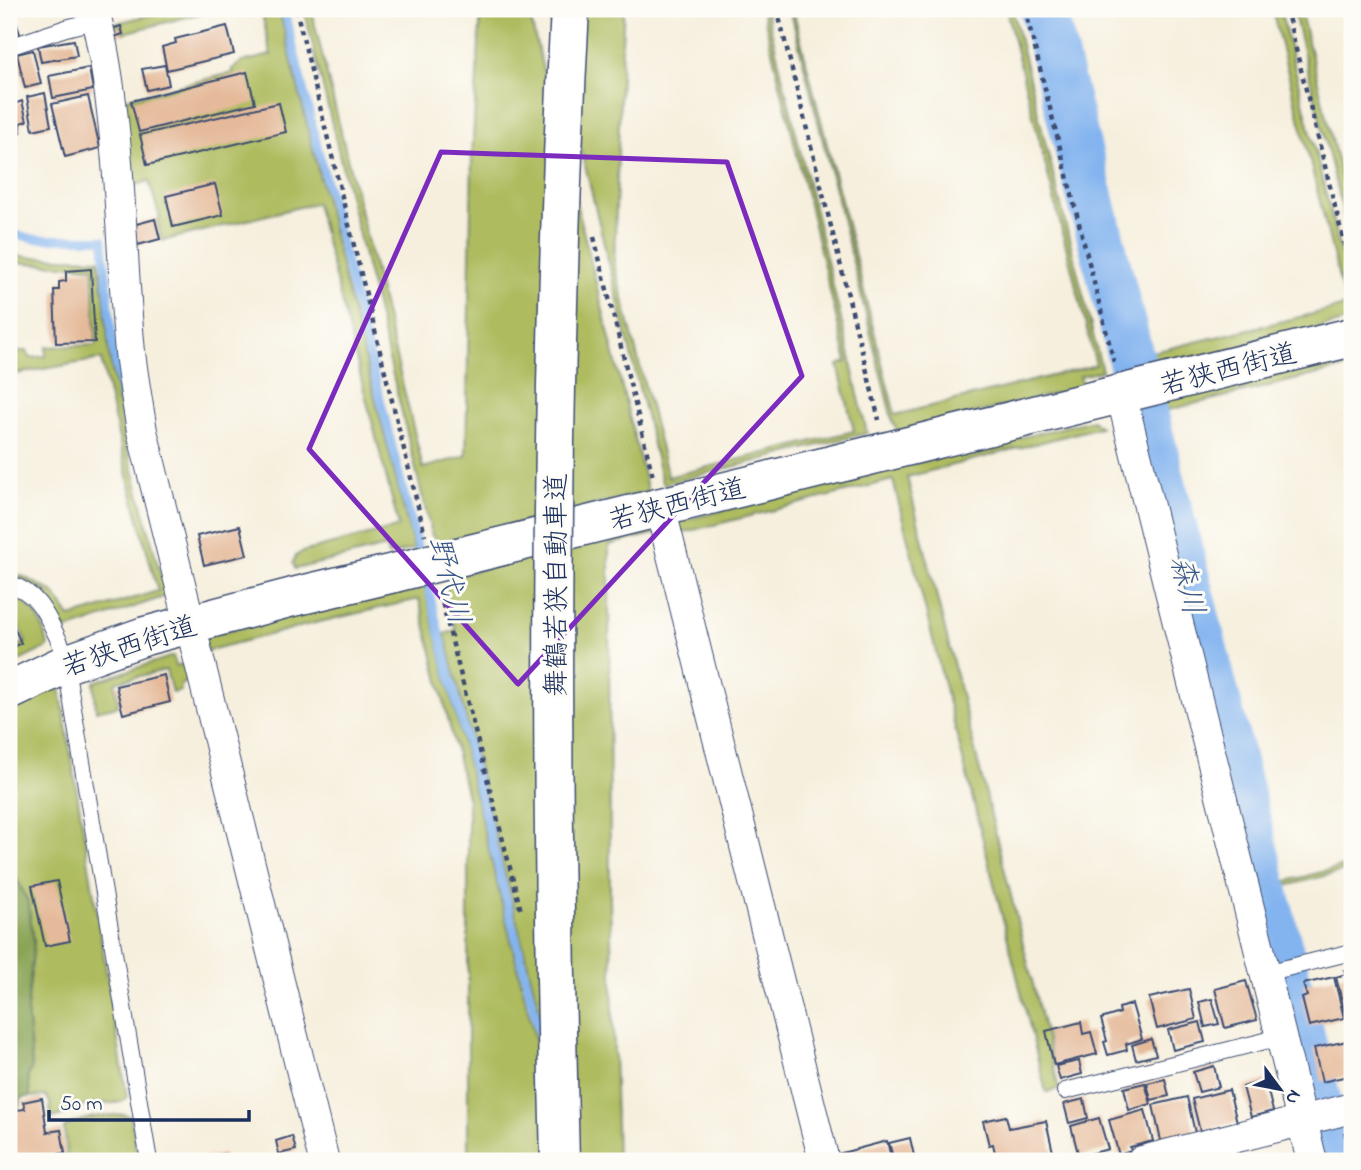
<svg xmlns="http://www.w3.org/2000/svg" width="1361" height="1170" viewBox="0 0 1361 1170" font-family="'Indie Flower','Klee One',sans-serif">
  <rect width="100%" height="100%" fill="#fdfcf7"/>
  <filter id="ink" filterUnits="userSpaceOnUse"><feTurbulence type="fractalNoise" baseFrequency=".0143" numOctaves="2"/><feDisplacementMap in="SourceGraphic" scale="14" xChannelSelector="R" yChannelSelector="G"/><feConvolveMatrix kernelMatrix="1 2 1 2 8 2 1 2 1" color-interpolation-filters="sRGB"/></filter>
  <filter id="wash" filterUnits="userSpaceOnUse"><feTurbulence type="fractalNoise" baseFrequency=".00686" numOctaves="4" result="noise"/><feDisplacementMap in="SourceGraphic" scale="28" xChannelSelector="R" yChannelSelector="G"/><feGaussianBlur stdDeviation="1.57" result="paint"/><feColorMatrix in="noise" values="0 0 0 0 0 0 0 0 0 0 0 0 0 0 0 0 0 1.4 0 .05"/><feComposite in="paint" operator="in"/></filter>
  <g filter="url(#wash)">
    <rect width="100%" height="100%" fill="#f6efdd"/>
    <g fill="#aebc5f" stroke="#64765e" stroke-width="2">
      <polygon points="175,9 218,9 124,33 122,26 112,28 112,24"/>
      <polygon points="261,9 279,9 346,285 414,549 388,555 386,547 295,569 293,562 296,556 302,552 399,527 316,203 162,241 157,220 160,218 149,181 129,187 121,100 232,73 232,69 242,62 271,55"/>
      <polygon points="304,9 311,9 423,468 466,456 472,156 481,9 528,9 648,492 441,542 432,536"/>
      <polygon points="547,9 624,9 622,43 614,264 668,477 854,431 838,365 847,362 762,9 766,9 852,365 852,368 867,433 664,484 662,482"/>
      <polygon points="790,9 793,9 895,415 1096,365 1006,9 1012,9 1102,371 1080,376 1082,383 1078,388 898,432 893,423"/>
      <polygon points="1050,9 1054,9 1141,355 1346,306 1272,9 1280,9 1352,299 1351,320 1148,371 1142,364 1136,350"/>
      <polygon points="1293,9 1300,9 1352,221 1352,249"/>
      <path d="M9,254L28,257L99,259L104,294L109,355L125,440L166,596L67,630L63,628L47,593L16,577L22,576L53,592L70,617L158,591C136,514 118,437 101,359L9,375V351H27L30,358L46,356V347L96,345L93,267L9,262Z"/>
      <polygon points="1352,355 1352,366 1156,413 1156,425 1272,885 1352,864 1352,869 1270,890 1153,425 1151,410 1152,403"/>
      <polygon points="1092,420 1100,427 907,477 1059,1089 1046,1092 893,480 682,533 672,523"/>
      <polygon points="660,525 658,533 609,545 610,900 617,1161 577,1161 445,634 456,630 446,589 453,576"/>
      <polygon points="424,585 565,1161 468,1161 468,801 419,599 315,623 206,651 204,636"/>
      <path d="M9,594C32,601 45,625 48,647L9,666V651L26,642L9,605Z"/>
      <polygon points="173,656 176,666 183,664 187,682 181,684 181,691 172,693 166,670 115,682 118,706 96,711 94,682"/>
      <path d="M59,682L127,1097L121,1102C109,1104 97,1103 85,1106C73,1109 63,1116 51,1118L50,1102L45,1096L30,1097L28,1076L32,1066L27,1009L34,942L28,902L14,873L9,867V706Z"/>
      <path d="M124,1114L131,1117L138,1161H22L67,1155L64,1128C82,1116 102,1117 124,1114Z"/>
    </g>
    <polygon fill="#8aa456" stroke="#526a5a" stroke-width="2" points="9,867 14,873 28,902 34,942 27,1009 32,1066 28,1076 30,1097 22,1098 19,1107 9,1109"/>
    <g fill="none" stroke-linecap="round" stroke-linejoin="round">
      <g stroke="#83b4ef" stroke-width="8">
        <polyline points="284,9 351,282 420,556"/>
        <polyline points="9,233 36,239 103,239 114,354 122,399"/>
        <polyline points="425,575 540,1035"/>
      </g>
      <polyline stroke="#83b4ef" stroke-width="47" points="1043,9 1333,1161"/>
    </g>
    <g id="blocks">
      <g fill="#e5ba9a">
        <polygon points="9,9 12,9 21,37 9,40"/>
        <polygon points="121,26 123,34 114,37 111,29"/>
        <polygon points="227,26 234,54 167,70 162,47 176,43 175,39"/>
        <polygon points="74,40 77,56 41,62 38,46"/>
        <polygon points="33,50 41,84 25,88 17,54"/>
        <polygon points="165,65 169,85 147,90 142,69"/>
        <polygon points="89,68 93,90 53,98 49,76"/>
        <polygon points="247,72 255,103 139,132 131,101"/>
        <polygon points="9,87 14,104 22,101 27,121 20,123 21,132 9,135"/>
        <polygon points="45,93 51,126 33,130 27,97"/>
        <polygon points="88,96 100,148 65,157 52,104"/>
        <polygon points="279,103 286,132 147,165 140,135"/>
        <polygon points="215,184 223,215 173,227 166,196"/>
        <polygon points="155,219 160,239 138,245 133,225"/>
        <polygon points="91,269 95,342 56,343 54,290 59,290 59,282 66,281 66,271"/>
        <polygon points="240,526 247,555 204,565 197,536"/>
        <polygon points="9,616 21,643 9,649"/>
        <polygon points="164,675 170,702 123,714 116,686"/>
        <polygon points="57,881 70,941 45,946 32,886"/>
        <polygon points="1352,969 1352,1017 1346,1018 1336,977 1346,974 1344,970"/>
        <polygon points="1334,977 1344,1018 1309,1026 1302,998 1307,996 1303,984"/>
        <polygon points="1246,981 1257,1020 1225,1028 1215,989"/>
        <polygon points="1189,989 1196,1019 1157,1029 1149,998"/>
        <polygon points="1212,999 1219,1024 1205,1027 1199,1002"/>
        <polygon points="1132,1004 1142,1039 1126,1044 1127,1050 1108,1055 1104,1042 1107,1041 1101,1019 1120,1013 1119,1008"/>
        <polygon points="1081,1022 1083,1034 1091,1032 1097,1054 1054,1065 1046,1031"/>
        <polygon points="1200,1022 1205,1042 1173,1050 1168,1030"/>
        <polygon points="1151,1039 1156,1055 1136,1060 1132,1045"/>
        <polygon points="1352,1040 1352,1075 1322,1082 1314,1048"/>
        <polygon points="1079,1061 1082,1074 1060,1080 1056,1066"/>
        <polygon points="1214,1066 1219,1087 1199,1092 1193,1072"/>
        <polygon points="1165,1079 1169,1096 1151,1100 1147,1083"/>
        <polygon points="1265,1080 1273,1111 1251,1117 1243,1087"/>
        <polygon points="1145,1083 1151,1104 1129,1110 1124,1088"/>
        <polygon points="1229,1090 1237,1122 1200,1131 1192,1099"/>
        <polygon points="1187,1097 1195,1133 1161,1141 1153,1105"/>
        <polygon points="42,1098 47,1132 61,1130 65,1153 18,1160 17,1157 12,1158 9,1137 9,1111 25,1109 23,1102"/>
        <polygon points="1084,1099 1088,1118 1069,1123 1064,1104"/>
        <polygon points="1145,1110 1153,1141 1130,1147 1131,1151 1119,1155 1109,1120"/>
        <polygon points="1006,1116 1009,1128 1046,1121 1055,1161 997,1161 993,1144 989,1145 983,1121"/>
        <polygon points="1099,1118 1108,1149 1079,1157 1071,1126"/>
        <polygon points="1352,1131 1352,1161 1351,1161 1344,1133"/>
        <polygon points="292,1136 296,1150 279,1154 276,1141"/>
        <polygon points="910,1138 915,1160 894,1161 889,1143"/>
        <polygon points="887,1141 892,1161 840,1161 838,1154"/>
        <polygon points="1241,1152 1243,1161 1209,1161 1209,1160"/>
        <polygon points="224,1154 225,1161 194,1161 194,1160"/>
      </g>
    </g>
  </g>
  <g filter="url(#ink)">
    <use href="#blocks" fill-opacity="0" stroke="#3c4c71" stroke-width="2"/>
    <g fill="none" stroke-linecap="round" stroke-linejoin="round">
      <defs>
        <g id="lane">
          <polyline points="9,47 66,28 97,20"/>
          <path d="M9,584C41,593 49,621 63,649L149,1161"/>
          <polyline points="1266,973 1352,952"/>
          <polyline points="1065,1091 1281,1037"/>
        </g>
        <g id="street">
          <path d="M94,9C122,121 119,238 130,352C133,379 138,405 142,431L324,1161"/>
          <polyline points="1121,394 1312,1161"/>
          <polyline points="660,507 824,1161"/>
          <polyline points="1142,1161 1352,1108"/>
        </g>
        <g id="secondary">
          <polyline points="450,559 1352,337"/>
          <polyline points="9,691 66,664 145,636 293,597 394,573"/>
        </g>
      </defs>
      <use href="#lane" stroke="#3c4c71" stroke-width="18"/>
      <use href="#street" stroke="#3c4c71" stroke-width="32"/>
      <use href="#secondary" stroke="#3c4c71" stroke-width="41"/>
      <g stroke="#3c4c71" stroke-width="4.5" stroke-dasharray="5 5" stroke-linecap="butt">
        <polyline points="296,9 425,535"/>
        <polyline points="777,9 879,420"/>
        <polyline points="1025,9 1114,362"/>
        <polyline points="1286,9 1352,275"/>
        <polyline points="594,237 653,477"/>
        <polyline points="440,594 521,911"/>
      </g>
      <use href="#lane" stroke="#fff" stroke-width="16"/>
      <use href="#street" stroke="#fff" stroke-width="30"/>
      <use href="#secondary" stroke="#fff" stroke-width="38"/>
      <defs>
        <polyline id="secondary-bridge" points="394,573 450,559"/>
        <path id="highway-bridge" d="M560,1161C550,777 549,392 570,9"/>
      </defs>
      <use href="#secondary-bridge" stroke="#3c4c71" stroke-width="41" stroke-linecap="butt"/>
      <use href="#highway-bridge" stroke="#3c4c71" stroke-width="41" stroke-linecap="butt"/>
      <use href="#secondary-bridge" stroke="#fff" stroke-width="38"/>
      <use href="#highway-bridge" stroke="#fff" stroke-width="38"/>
    </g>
  </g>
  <path fill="none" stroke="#7b2cbf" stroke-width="5" stroke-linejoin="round" d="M441,152L727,162L802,376L518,684L309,449Z"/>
  <g text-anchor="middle" stroke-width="6" stroke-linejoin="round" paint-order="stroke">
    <g font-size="28" fill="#1b2f5e" stroke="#fdfcf7">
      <text transform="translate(1228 368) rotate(-14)" y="10">若狭西街道</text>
      <text transform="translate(677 503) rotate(-14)" y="10">若狭西街道</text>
      <text transform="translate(555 585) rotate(-90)" y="10">舞鶴若狭自動車道</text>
      <text transform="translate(129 645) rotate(-18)" y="10">若狭西街道</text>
    </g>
    <g font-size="30" font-style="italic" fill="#3a578a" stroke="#fdfcf7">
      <text transform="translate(450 580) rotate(76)" y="10">野代川</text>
      <text transform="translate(1188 585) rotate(76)" y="10">森川</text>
    </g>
  </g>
  <rect width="1361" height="1170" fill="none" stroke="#fdfcf7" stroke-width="35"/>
  <g transform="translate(1280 1089) rotate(122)" stroke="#fdfcf7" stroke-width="5" paint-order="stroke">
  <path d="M0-5L12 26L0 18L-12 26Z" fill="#1b2f5e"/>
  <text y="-10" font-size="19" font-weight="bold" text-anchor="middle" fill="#1b2f5e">N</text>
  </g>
  <path d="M49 1110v10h200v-10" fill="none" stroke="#1b2f5e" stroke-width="3.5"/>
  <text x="60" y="1110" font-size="21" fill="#1b2f5e" stroke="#fdfcf7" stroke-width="5" paint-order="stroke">50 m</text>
</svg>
